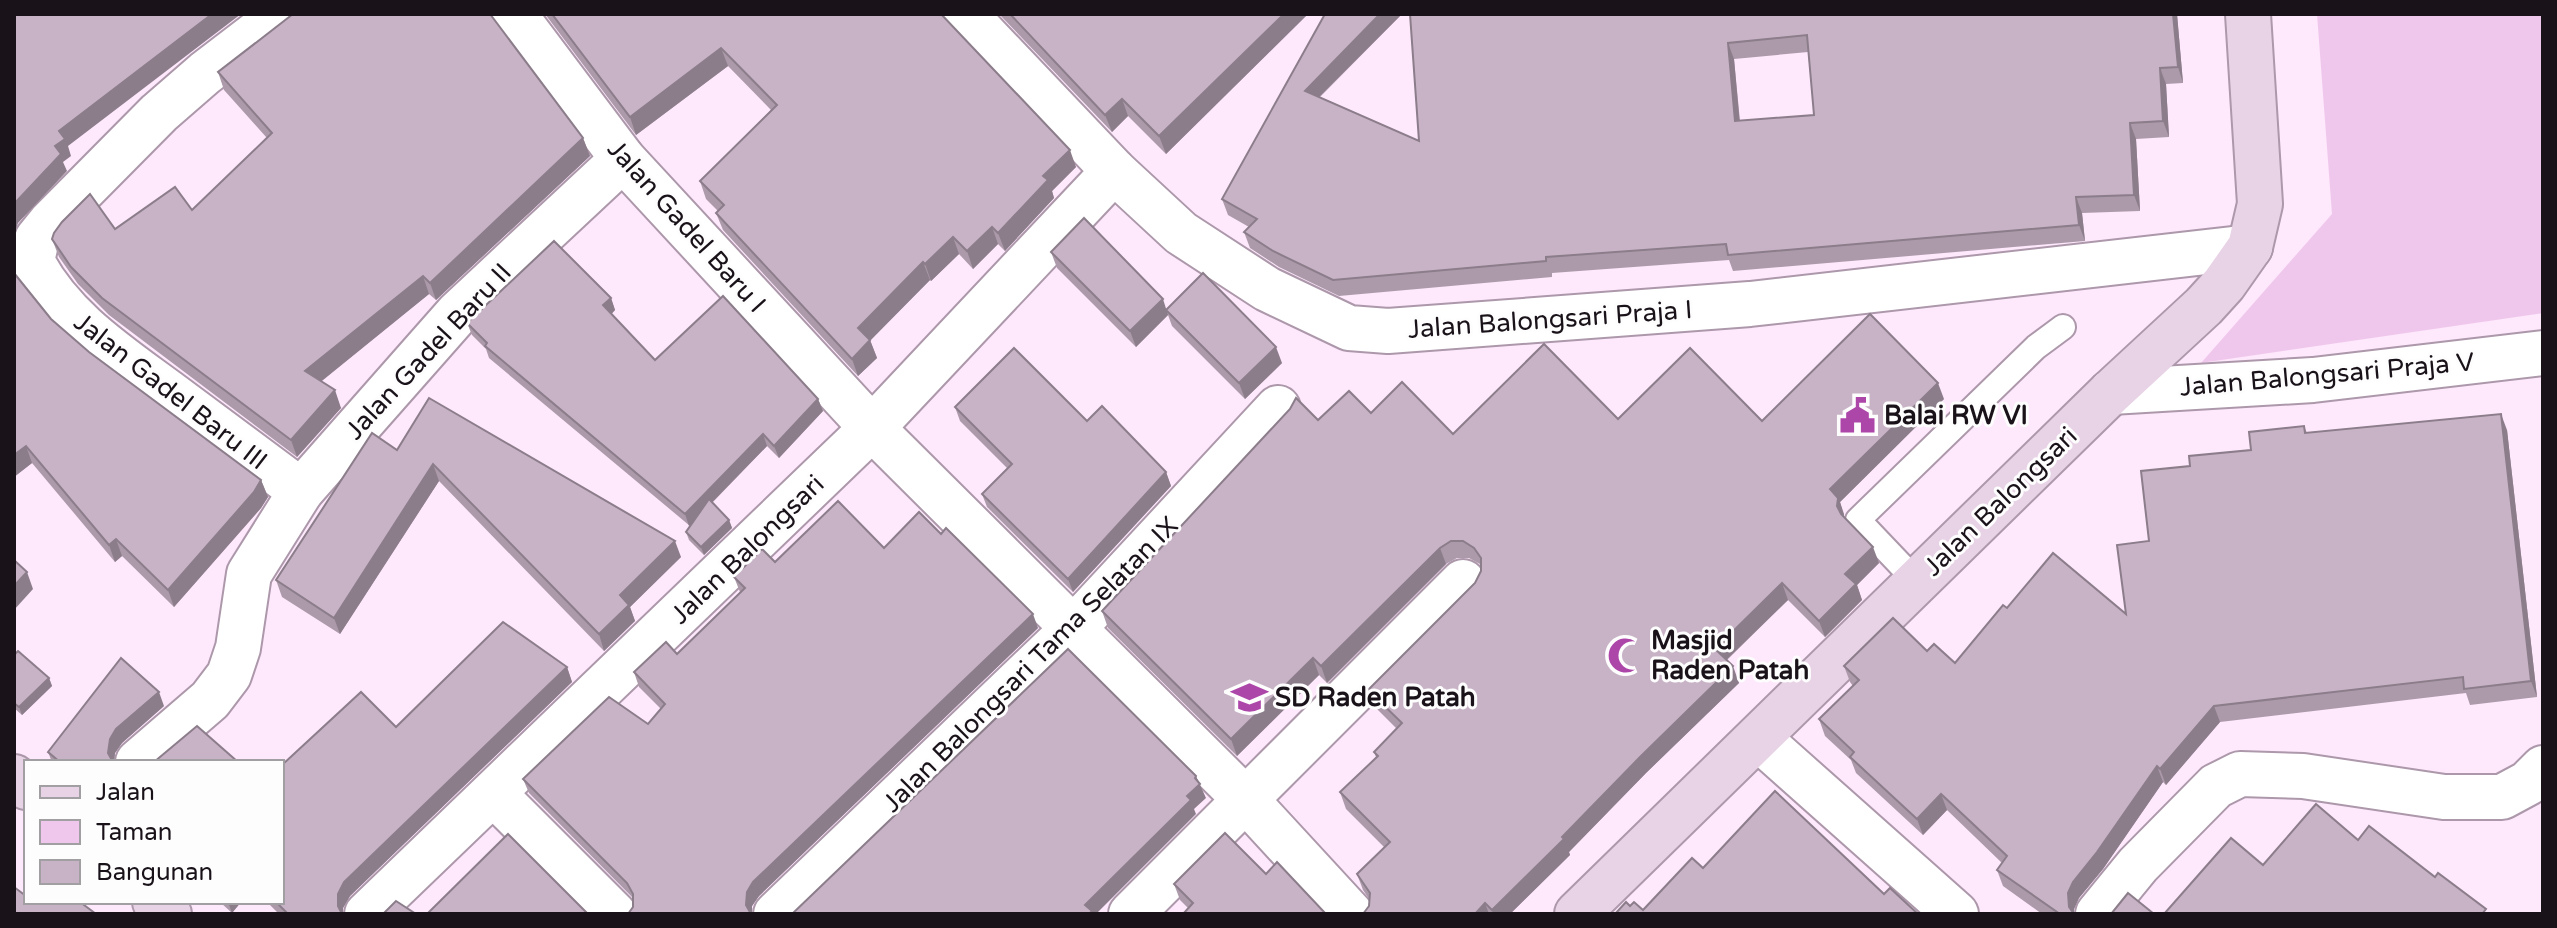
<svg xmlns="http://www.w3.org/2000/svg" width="2557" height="928" viewBox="0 0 2557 928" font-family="'Varela Round',sans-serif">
  <rect width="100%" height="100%" fill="#fee8fc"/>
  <polygon fill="#f0c7ec" points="2317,14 2543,14 2543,313 2201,363 2332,214"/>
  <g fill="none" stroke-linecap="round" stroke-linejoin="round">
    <defs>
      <polyline id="lane" points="1917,582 1858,520 2036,347 2063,327"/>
      <g id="street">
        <path d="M282,14L205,73L159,113L50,223L37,239L32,261C61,318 118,355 168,392C212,425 256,458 301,491"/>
        <polyline points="514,14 623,159 872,428 1246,800 1351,914"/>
        <polyline points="965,14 1114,171 1181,233 1267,289 1349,328 1388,331 1750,304 2250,247"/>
        <polyline points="2111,392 2313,380 2543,353"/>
        <polyline points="1758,738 1956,914"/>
        <polyline points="138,762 210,700 229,675 238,648 249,574 301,491 458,313 623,159"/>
        <polyline points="494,794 614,914"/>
        <polyline points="367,914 872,428 1114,171"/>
        <polyline points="776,914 1073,629 1278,408"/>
        <polyline points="1131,914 1463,582"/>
        <polyline points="2098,914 2138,865 2216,786 2240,774 2303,776 2444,797 2502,797 2528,783 2543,768"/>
      </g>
      <g id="secondary">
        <polyline points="14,777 26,787"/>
        <polyline points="155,902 169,914"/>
        <polyline points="1577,914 2111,392 2204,306 2224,284 2250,247 2260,204 2248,14"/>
      </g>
    </defs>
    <use href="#lane" stroke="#ac98aa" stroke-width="28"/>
    <use href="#street" stroke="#ac98aa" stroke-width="48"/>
    <use href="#secondary" stroke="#ac98aa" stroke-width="48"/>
    <use href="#lane" stroke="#fff" stroke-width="24"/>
    <use href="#street" stroke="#fff" stroke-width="44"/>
    <use href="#secondary" stroke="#e8d2e6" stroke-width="44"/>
  </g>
  <g fill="#ac9aaa" fill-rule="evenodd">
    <polygon points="545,14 941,14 1076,167 1052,191 1054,198 1005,251 998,244 973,269 959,254 931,281 930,280 870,340 877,358 858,376 723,230 716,213 718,211 706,199 700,181 771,110 728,66 636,135"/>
    <polygon points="999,14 1308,14 1166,154 1128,116 1112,132"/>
    <path d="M1325,14H1402L1320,97L1419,141L1410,14H2177L2183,83L2166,84L2169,137L2136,139L2140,211L2082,213L2085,241L1733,271L1729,260L1552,273V277L1339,296L1279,267L1250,248L1244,232L1249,227L1228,215L1222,199ZM1808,52L1814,115L1740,121L1734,59Z"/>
    <polygon points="218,72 583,138 590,156 436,300 429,294 321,381 341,408 297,457 109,315 78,284 59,257 52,239 115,229 192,210 267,138 224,90"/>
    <polygon points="1051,252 1167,309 1282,363 1245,399 1172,326 1168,315 1136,347 1057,268"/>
    <polygon points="17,277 51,319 89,352 261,480 268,497 261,508 174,607 122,556 115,562 32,463 14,477"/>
    <polygon points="611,298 615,310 611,314 655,360 818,399 823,411 779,458 767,446 712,503 729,520 732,528 704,555 689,540 686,532 690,526 489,358 486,349 472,335 467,323"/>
    <polygon points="1944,399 1840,502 1844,517 1879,563 1857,585 1862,600 1825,637 1788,600 1727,660 1739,683 1646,773 1569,852 1570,855 1510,914 1363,914 1369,906 1369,899 1363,890 1357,874 1384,847 1346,809 1340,792 1376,757 1374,752 1397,729 1374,706 1368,690 1475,583 1481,571 1480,564 1469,558 1457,558 1446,564 1327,683 1319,675 1237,756 1108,628 1102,611 1318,420 1371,413 1453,434 1618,419 1762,421"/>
    <polygon points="955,407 1087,421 1166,472 1171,486 1073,592 987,507 982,494 1008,469 960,421"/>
    <polygon points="2304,426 2307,433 2507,430 2537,697 2470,705 2466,693 2220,722 2166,785 2163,782 2103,869 2079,898 2074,909 2074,914 2042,914 2003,886 1997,870 2002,863 1947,810 1923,835 1856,773 1851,760 1825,736 1819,719 1853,686 1850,682 1844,666 1927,651 1955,663 2007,608 2126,614 2149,541 2190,466 2251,450"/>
    <polygon points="397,450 681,557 630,607 635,621 604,651 439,481 340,634 282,597 276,580"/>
    <polygon points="884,548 1038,628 759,896 752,906 633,907 632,897 529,793 523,779 648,724 661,709 639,687 634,672 677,654 740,592 734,577 775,562"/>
    <polygon points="14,655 49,678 52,686 22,715 14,708"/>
    <polygon points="567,667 572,682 350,896 343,908 343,914 279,914 267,902 282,902 396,727"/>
    <polygon points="164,706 122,743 115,753 114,762 52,762 48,752"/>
    <polygon points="1266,874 1188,908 1180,900 1174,884"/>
    <polygon points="220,902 241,902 232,913"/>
  </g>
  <g fill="#8c7d8b">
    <polygon points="212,14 241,14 68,146 71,156 63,162 67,171 18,223 14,235 14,204 55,146 59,131"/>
    <polygon points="1284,14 1308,14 1166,154 1159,136"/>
    <polygon points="1380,14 1402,14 1310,106 1305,91"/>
    <polygon points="2173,14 2177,14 2183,83 2178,67"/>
    <polygon points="1728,43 1734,59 1741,137 1735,121"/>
    <polygon points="721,48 728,66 636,135 630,117"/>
    <polygon points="2160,68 2166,84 2169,137 2163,121"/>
    <polygon points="1122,99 1128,116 1112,132 1105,115"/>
    <polygon points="2130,123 2136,139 2140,211 2134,195"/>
    <polygon points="583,138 590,156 436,300 430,283"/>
    <polygon points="1070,150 1076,167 1052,191 1054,198 1005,251 998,233 1043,176"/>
    <polygon points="2076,197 2082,213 2085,241 2079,225"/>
    <polygon points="992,227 998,244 973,269 967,251"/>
    <polygon points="953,237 959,254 931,281 925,264"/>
    <polygon points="923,262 930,280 865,346 858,328"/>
    <polygon points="423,276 429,294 312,389 305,371"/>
    <polygon points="611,298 615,310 608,318 603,305"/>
    <polygon points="1163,299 1168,315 1136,347 1130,331"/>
    <polygon points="870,340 877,358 858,376 852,359"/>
    <polygon points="1276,347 1282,363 1245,399 1239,383"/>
    <polygon points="1938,383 1944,399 1840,502 1844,514 1843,523 1830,489"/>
    <polygon points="335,390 341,408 297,457 291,440"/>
    <polygon points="818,399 823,411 779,458 774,446"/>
    <polygon points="2501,414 2507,430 2537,697 2531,681"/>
    <polygon points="763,434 767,446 689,526 685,514"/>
    <polygon points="26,446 32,463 14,477 14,455"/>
    <polygon points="433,464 439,481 340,634 334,618"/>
    <polygon points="1166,472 1171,486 1073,592 1068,579"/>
    <polygon points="261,480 268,497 261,508 174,607 168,590"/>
    <polygon points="729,520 732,528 704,555 701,547"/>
    <polygon points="116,539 122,556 115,562 109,545"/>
    <polygon points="675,541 681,557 630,607 635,621 604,651 599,634 620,595"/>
    <polygon points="1873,547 1879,563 1857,585 1862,600 1825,637 1819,621 1845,574"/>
    <polygon points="1440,548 1446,564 1327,683 1321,666"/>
    <polygon points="27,572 33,589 14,610 14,586"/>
    <polygon points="1782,583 1788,600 1721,665 1715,649"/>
    <polygon points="1033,614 1038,628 759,896 752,906 752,914 746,905 747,892 753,882"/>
    <polygon points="1313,658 1319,675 1237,756 1231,739"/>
    <polygon points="1733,666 1739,683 1646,773 1569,852 1570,855 1510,914 1493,914 1492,910 1562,837 1640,757"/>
    <polygon points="567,667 572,682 350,896 343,908 343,914 338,906 338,894 344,882"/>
    <polygon points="49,678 52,686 22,715 19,707"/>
    <polygon points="159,692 164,706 122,743 115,753 114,762 112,762 108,753 110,739 116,729"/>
    <polygon points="2214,706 2220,722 2166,785 2160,769"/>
    <polygon points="2157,766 2163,782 2103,869 2079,898 2074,909 2074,914 2069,907 2068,893 2073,882"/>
    <polygon points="1196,776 1206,798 1194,809 1196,814 1096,914 1089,914 1085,905 1187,796"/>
    <polygon points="1941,794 1947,810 1923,835 1917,819"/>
    <polygon points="228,902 241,902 232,913"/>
    <polygon points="1485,903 1489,914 1475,914"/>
  </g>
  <g fill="#c8b3c6" stroke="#8c7d8b" stroke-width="2" fill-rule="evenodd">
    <polygon points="14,14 212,14 59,131 65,139 55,146 61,154 14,204"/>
    <polygon points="293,14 490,14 583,138 430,283 423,276 305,371 335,390 291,440 102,298 71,267 52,239 54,233 62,222 90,194 115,229 175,187 192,210 272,133 218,72"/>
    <polygon points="552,14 941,14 1070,150 1043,176 1048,180 998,233 992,227 967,251 953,237 925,264 923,262 858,328 870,340 852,359 716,213 724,205 700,181 777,105 721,48 630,117"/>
    <polygon points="1010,14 1284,14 1159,136 1122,99 1105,115"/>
    <path d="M1325,14H1380L1305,91L1419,141L1410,14H2173L2178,67L2160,68L2163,121L2130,123L2134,195L2076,197L2079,225L1728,255L1726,244L1546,257V261L1333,280L1273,251L1244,232L1257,219L1222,199ZM1807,35L1814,115L1735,121L1728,43Z"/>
    <polygon points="1084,218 1163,299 1130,331 1051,252"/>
    <polygon points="554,241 611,298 603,305 655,360 723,296 818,399 774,446 763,434 685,514 485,346 487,343 467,323"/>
    <polygon points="14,273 51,319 89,352 261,480 254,492 168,590 116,539 109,545 26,446 14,455"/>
    <polygon points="1203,273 1276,347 1239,383 1166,310"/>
    <polygon points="1870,314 1938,383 1830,489 1838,498 1837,506 1841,514 1873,547 1845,574 1856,584 1819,621 1782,583 1715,649 1733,666 1640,757 1562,837 1564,839 1492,910 1485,903 1475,914 1363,914 1369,906 1370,893 1357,874 1390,842 1340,792 1378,756 1374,752 1402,723 1368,690 1475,583 1481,571 1481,558 1474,548 1463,541 1451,541 1440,548 1321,666 1313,658 1231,739 1102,611 1290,409 1296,398 1318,420 1349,391 1371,413 1402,382 1453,434 1544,344 1618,419 1690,348 1762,421"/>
    <polygon points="1014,348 1087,421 1102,406 1166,472 1068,579 982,494 1012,464 955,407"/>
    <polygon points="429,398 675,541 620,595 629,605 599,634 433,464 334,618 276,580 372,433 397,450"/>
    <polygon points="2501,414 2531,681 2464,689 2463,677 2214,706 2160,769 2157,766 2097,852 2073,882 2068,893 2069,907 2074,914 2060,914 1997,870 2007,856 1941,794 1917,819 1850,757 1854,752 1819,719 1859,680 1844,666 1893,618 1927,651 1934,644 1955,663 2003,605 2007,608 2053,553 2126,614 2117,545 2149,541 2141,471 2190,466 2189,456 2251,450 2249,432 2304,426 2305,433"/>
    <polygon points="709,499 729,520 701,547 686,532"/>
    <polygon points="838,501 884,548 919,512 941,534 946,528 1033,614 753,882 747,892 746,905 751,914 628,914 633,907 633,894 627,883 523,779 609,697 648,724 665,704 634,672 666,642 677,654 745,588 734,577 762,549 775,562"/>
    <polygon points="14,560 27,572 14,586"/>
    <polygon points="503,622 567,667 344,882 338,894 338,906 342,914 288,914 276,902 282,902 282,765 361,692 396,727"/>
    <polygon points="1068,649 1196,776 1195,778 1200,784 1187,796 1191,800 1085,905 1092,911 1089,914 792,914"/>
    <polygon points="18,651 49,678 19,707 14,703 14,655"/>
    <polygon points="121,658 159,692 116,729 110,739 108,753 113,762 60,762 48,752"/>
    <polygon points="197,726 238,762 154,762"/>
    <polygon points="1775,791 1884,894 1890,888 1918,914 1615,914 1626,902 1630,906 1634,902 1643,910 1692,858 1703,868"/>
    <polygon points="2316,804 2358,840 2369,826 2435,877 2438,873 2486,909 2482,914 2164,914 2231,838 2263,865"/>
    <polygon points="1225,833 1266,874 1277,862 1326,914 1183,914 1193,903 1174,884"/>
    <polygon points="508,834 588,914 427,914"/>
    <polygon points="14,887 26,896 26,902 80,902 96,914 14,914"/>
    <polygon points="2128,893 2154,914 2111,914"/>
    <polygon points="396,901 416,914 383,914"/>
  </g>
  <defs>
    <symbol id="civic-bare" viewBox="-9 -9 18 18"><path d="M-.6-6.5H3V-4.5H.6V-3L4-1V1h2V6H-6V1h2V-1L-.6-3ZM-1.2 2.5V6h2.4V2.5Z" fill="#ad46a9" stroke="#fdfdfd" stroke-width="2.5" paint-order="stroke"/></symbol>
    <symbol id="mosque-bare" viewBox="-9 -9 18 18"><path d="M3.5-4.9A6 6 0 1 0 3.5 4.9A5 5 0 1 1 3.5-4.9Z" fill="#ad46a9" stroke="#fdfdfd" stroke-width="2.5" paint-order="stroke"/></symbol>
    <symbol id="school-bare" viewBox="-9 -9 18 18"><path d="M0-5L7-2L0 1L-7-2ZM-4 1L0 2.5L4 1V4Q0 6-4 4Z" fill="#ad46a9" stroke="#fdfdfd" stroke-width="2.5" paint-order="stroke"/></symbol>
  </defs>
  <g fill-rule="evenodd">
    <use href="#civic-bare" x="1832" y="390" width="51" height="51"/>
    <use href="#mosque-bare" x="1600" y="630" width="51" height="51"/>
    <use href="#school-bare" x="1224" y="672" width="51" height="51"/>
  </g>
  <g text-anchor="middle" stroke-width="6" stroke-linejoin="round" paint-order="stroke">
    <g font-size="26" fill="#191219" stroke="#fdfdfd">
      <text transform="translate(687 226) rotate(48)" y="9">Jalan Gadel Baru I</text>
      <text transform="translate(1550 319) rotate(-4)" y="9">Jalan Balongsari Praja I</text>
      <text transform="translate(428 351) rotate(-47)" y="9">Jalan Gadel Baru II</text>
      <text transform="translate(2327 374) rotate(-5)" y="9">Jalan Balongsari Praja V</text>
      <text transform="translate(171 391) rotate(38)" y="9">Jalan Gadel Baru III</text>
      <text transform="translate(2000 501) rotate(-44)" y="9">Jalan Balongsari</text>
      <text transform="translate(747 549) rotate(-44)" y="9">Jalan Balongsari</text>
      <text transform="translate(1030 664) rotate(-45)" y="9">Jalan Balongsari Tama Selatan IX</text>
    </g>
    <g font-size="26" font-weight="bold" fill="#191219" stroke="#fdfdfd" text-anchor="start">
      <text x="1884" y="424">Balai RW VI</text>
      <text x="1651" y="649">Masjid<tspan x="1651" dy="30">Raden Patah</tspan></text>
      <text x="1275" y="706">SD Raden Patah</text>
    </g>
  </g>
  <rect width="2557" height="928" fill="none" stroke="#191219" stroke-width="32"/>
  <rect x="24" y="760" width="260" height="144" fill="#fdfdfd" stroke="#a29fa2" stroke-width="2"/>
  <rect x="40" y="786" width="40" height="12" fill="#e8d2e6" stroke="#a29fa2" stroke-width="2"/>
  <text x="96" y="800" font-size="24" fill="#191219">Jalan</text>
  <rect x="40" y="820" width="40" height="24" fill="#f0c7ec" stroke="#a29fa2" stroke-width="2"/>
  <text x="96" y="840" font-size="24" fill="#191219">Taman</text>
  <rect x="40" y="860" width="40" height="24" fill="#c8b3c6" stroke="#a29fa2" stroke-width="2"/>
  <text x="96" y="880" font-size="24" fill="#191219">Bangunan</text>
</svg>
